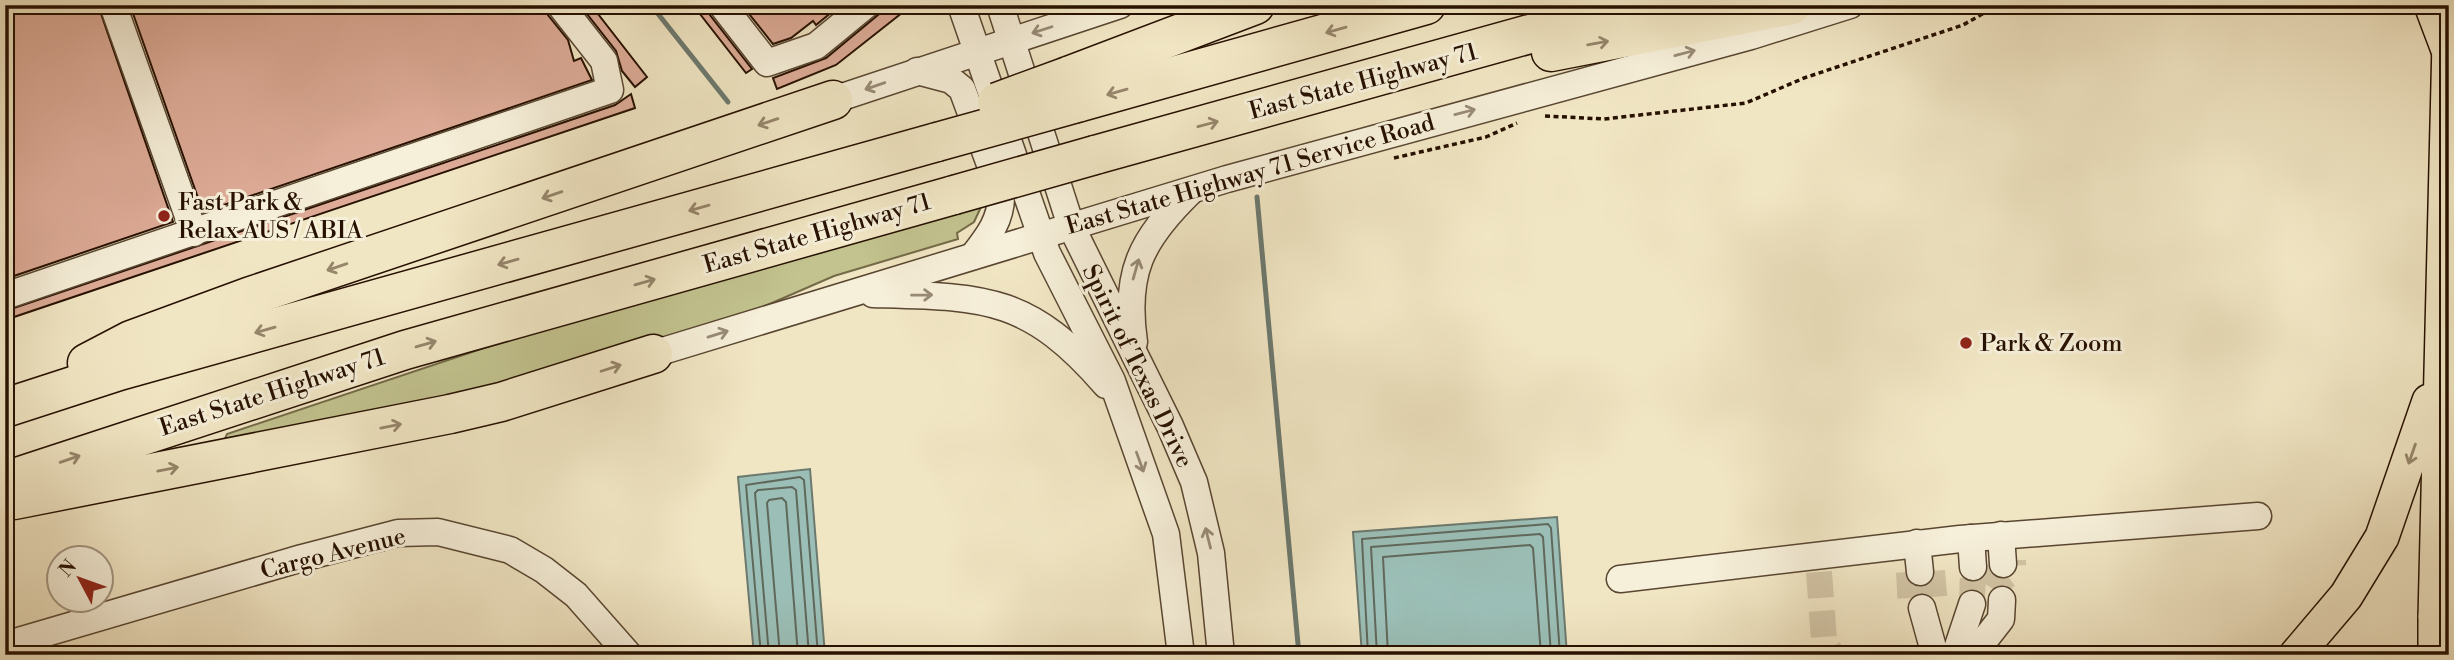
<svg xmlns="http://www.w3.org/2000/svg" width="2454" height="660" viewBox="0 0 2454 660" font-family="'Libre Bodoni',serif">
  <rect width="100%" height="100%" fill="#f1e6c4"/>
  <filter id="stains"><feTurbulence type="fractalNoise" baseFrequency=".00286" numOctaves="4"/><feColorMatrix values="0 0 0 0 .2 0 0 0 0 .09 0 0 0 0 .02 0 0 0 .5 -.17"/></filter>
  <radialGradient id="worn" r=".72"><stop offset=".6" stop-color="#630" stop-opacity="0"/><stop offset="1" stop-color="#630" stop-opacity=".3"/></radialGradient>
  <polygon fill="#c2c38f" stroke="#746a48" stroke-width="2" points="981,207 974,222 957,233 958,239 834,276 765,306 524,386 224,441 227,434 505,341"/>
  <g fill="#9bbfb7" stroke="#6c796e" stroke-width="2">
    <polygon points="810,469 825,655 754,655 738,477"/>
    <polygon points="1557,517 1567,655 1362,655 1353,532"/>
  </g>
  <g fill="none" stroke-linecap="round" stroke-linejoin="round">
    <g stroke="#60685c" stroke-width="2">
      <polyline points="761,655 746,485 800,477 804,480 818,655"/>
      <polyline points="769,655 755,493 758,490 792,487 796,490 809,655"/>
      <polyline points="780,655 767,503 769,500 782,498 786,502 798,655"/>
      <polyline points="1368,655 1362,539 1548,524 1551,528 1560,655"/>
      <polyline points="1377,655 1371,547 1540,534 1543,537 1551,655"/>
      <polyline points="1388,655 1383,557 1530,545 1533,548 1541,655"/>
    </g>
    <g stroke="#6c796e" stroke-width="5">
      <polyline points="651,5 728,102"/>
      <polyline points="1257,197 1299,655"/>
    </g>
  </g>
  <g fill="#ddab97" stroke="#261000" stroke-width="2">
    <polygon points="5,5 98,5 173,222 5,279"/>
    <polygon points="130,5 545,5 548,15 568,40 574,61 581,58 592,80 203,212"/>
    <polygon points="580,5 591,5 647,77 635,87 622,71 616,51"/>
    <polygon points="693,5 707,5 710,15 752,69 746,73"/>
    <polygon points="742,5 837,5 838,7 816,25 813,21 791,38 773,44"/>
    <polygon points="890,5 912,5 836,65 777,89 773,78 826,58"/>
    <polygon points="631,94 635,108 5,320 5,311 615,105"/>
  </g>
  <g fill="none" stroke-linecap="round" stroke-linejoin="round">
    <g stroke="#d3c6a7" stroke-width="26" stroke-dasharray="26 13" stroke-linecap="butt">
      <polyline points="1992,565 1992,573 2002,579 2013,571 2013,560"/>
      <polyline points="1932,571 1935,606"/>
      <polyline points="1819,572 1824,641 1832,655"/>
      <polyline points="1909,572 1911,610"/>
      <polyline points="1972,604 1973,567"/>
    </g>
    <defs>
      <g id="minor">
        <polyline points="113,5 194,233"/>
        <polyline points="722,5 767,63 816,46 866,5"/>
        <polyline points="961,5 1047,253 1112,381 1166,534 1181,655"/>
        <polyline points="1000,5 1071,226 1170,426 1194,482 1211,553 1221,655"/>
        <path d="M917,71L951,80L962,89L1001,194C1002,219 988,237 973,256"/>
        <polyline points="833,100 1120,5"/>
        <path d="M873,294C984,297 1028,295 1106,385"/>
        <polyline points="5,296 610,90 604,61 560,5"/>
        <path d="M1134,342C1124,273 1141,240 1189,193"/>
        <polyline points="653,354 1227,179 1751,36 1850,5"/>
        <polyline points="2001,535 2003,564"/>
        <polyline points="1971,538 1973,567"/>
        <polyline points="1917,543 1920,572"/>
        <polyline points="1620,579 1960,539 2258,516"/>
        <polyline points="1922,608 1935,655"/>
        <polyline points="5,645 302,558 398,533 438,532 510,550 544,570 576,595 629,655"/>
        <polyline points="1955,655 1972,604"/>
        <polyline points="1973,655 2001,619 2002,600"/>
      </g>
      <g id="major">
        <polyline points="2431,5 2448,50"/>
        <polyline points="2435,618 2449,42"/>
        <polyline points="2296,655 2346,596 2382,537 2429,401"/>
      </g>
      <g id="highway">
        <polyline points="1551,52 1792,5"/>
        <polyline points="1068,76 1255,5"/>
        <polyline points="1077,103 1426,5"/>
        <polyline points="1095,155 1634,5"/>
        <polyline points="87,363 131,340 248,297 833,100"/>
        <polyline points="5,408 119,371 937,142"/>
        <polyline points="5,481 405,350 954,195"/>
        <polyline points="14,500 450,414 501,402 653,354"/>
      </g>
    </defs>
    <use href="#minor" stroke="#594631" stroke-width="29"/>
    <use href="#major" stroke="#261000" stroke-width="36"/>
    <use href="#highway" stroke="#261000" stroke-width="41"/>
    <g stroke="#261000" stroke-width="3.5" stroke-dasharray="5 3.5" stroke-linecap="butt">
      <polyline points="1545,116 1604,119 1746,103 1804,78 1963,25 1998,5"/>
      <polyline points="1394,158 1486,137 1517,123"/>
      <polyline points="2384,655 2412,652"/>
    </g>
    <use href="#minor" stroke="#f6efd9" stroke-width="26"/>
    <use href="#major" stroke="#f1e6c4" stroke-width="33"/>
    <use href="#highway" stroke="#f1e6c4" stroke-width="38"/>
    <defs>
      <polyline id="major-bridge" points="2435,655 2435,618"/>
      <g id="highway-bridge">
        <polyline points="997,102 1068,76"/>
        <polyline points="937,142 1077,103"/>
        <polyline points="954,195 1095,155"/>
      </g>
    </defs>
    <use href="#major-bridge" stroke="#261000" stroke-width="36" stroke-linecap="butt"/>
    <use href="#highway-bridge" stroke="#261000" stroke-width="41" stroke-linecap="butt"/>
    <use href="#major-bridge" stroke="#f1e6c4" stroke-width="33"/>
    <use href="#highway-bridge" stroke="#f1e6c4" stroke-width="38"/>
  </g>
  <defs><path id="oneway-shaft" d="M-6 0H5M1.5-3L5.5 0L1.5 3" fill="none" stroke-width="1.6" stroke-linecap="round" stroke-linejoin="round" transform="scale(1.75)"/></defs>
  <g stroke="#988b77">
    <use href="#oneway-shaft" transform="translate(1042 30) rotate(162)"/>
    <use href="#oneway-shaft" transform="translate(1685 53) rotate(-15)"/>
    <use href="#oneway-shaft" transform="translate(875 86) rotate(161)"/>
    <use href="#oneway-shaft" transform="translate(1465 112) rotate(-15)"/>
    <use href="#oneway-shaft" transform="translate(1136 269) rotate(-74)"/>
    <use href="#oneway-shaft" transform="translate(922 295) rotate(-1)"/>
    <use href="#oneway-shaft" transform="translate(718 334) rotate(-17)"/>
    <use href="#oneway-shaft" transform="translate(1140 462) rotate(70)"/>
    <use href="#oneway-shaft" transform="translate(1208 538) rotate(-104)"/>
  </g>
  <g stroke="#96866c">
    <use href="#oneway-shaft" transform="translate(1336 30) rotate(164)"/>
    <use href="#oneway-shaft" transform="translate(1598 43) rotate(-10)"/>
    <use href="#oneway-shaft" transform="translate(1117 92) rotate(164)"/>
    <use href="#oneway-shaft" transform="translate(768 122) rotate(161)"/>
    <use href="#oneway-shaft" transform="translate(1208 124) rotate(-15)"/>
    <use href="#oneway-shaft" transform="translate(552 195) rotate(161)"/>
    <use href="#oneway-shaft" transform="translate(699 208) rotate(164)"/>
    <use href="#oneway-shaft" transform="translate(508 262) rotate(164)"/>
    <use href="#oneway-shaft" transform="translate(337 267) rotate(161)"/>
    <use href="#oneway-shaft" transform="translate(645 282) rotate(-16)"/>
    <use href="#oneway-shaft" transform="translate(265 330) rotate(164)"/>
    <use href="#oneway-shaft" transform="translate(426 344) rotate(-16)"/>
    <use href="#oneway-shaft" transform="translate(611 368) rotate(-18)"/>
    <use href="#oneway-shaft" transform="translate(391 426) rotate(-11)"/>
    <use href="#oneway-shaft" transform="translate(2412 454) rotate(109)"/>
    <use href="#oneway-shaft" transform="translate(70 459) rotate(-19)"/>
    <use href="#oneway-shaft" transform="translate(168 469) rotate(-11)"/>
  </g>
  <g fill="#8f2418" stroke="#f6efd9" stroke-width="2.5">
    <circle cx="164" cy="216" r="7"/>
    <circle cx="1966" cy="343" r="7"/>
  </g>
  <g text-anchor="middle" stroke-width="6" stroke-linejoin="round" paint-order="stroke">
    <g font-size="24" fill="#261000" stroke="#f6efd9">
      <text transform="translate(1363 81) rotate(-15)" y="8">East State Highway 71</text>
      <text transform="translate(1250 174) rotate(-16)" y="8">East State Highway 71 Service Road</text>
      <text transform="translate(817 233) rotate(-16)" y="8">East State Highway 71</text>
      <text transform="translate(1138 366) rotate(64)" y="8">Spirit of Texas Drive</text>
      <text transform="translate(272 392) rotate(-18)" y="8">East State Highway 71</text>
      <text transform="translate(333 553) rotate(-14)" y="8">Cargo Avenue</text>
    </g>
    <g font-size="24" fill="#261000" stroke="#f6efd9" text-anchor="start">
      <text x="178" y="210">Fast Park &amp;<tspan x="178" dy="28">Relax AUS / ABIA</tspan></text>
      <text x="1980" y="351">Park &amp; Zoom</text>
    </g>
  </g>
  <rect width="2454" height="660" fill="none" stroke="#f1e6c4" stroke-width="28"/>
  <rect x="7" y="7" width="2440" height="646" fill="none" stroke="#261000" stroke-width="3.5"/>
  <rect x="14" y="14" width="2426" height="632" fill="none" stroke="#261000" stroke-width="2"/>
  <g transform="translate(80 579) rotate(311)"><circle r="33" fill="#f6efd9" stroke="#a39682" stroke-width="2"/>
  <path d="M0-5L12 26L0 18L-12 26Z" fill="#8f2418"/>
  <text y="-10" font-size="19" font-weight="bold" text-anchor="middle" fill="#261000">N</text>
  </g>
  <rect width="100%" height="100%" filter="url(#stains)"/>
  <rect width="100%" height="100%" fill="url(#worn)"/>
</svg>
